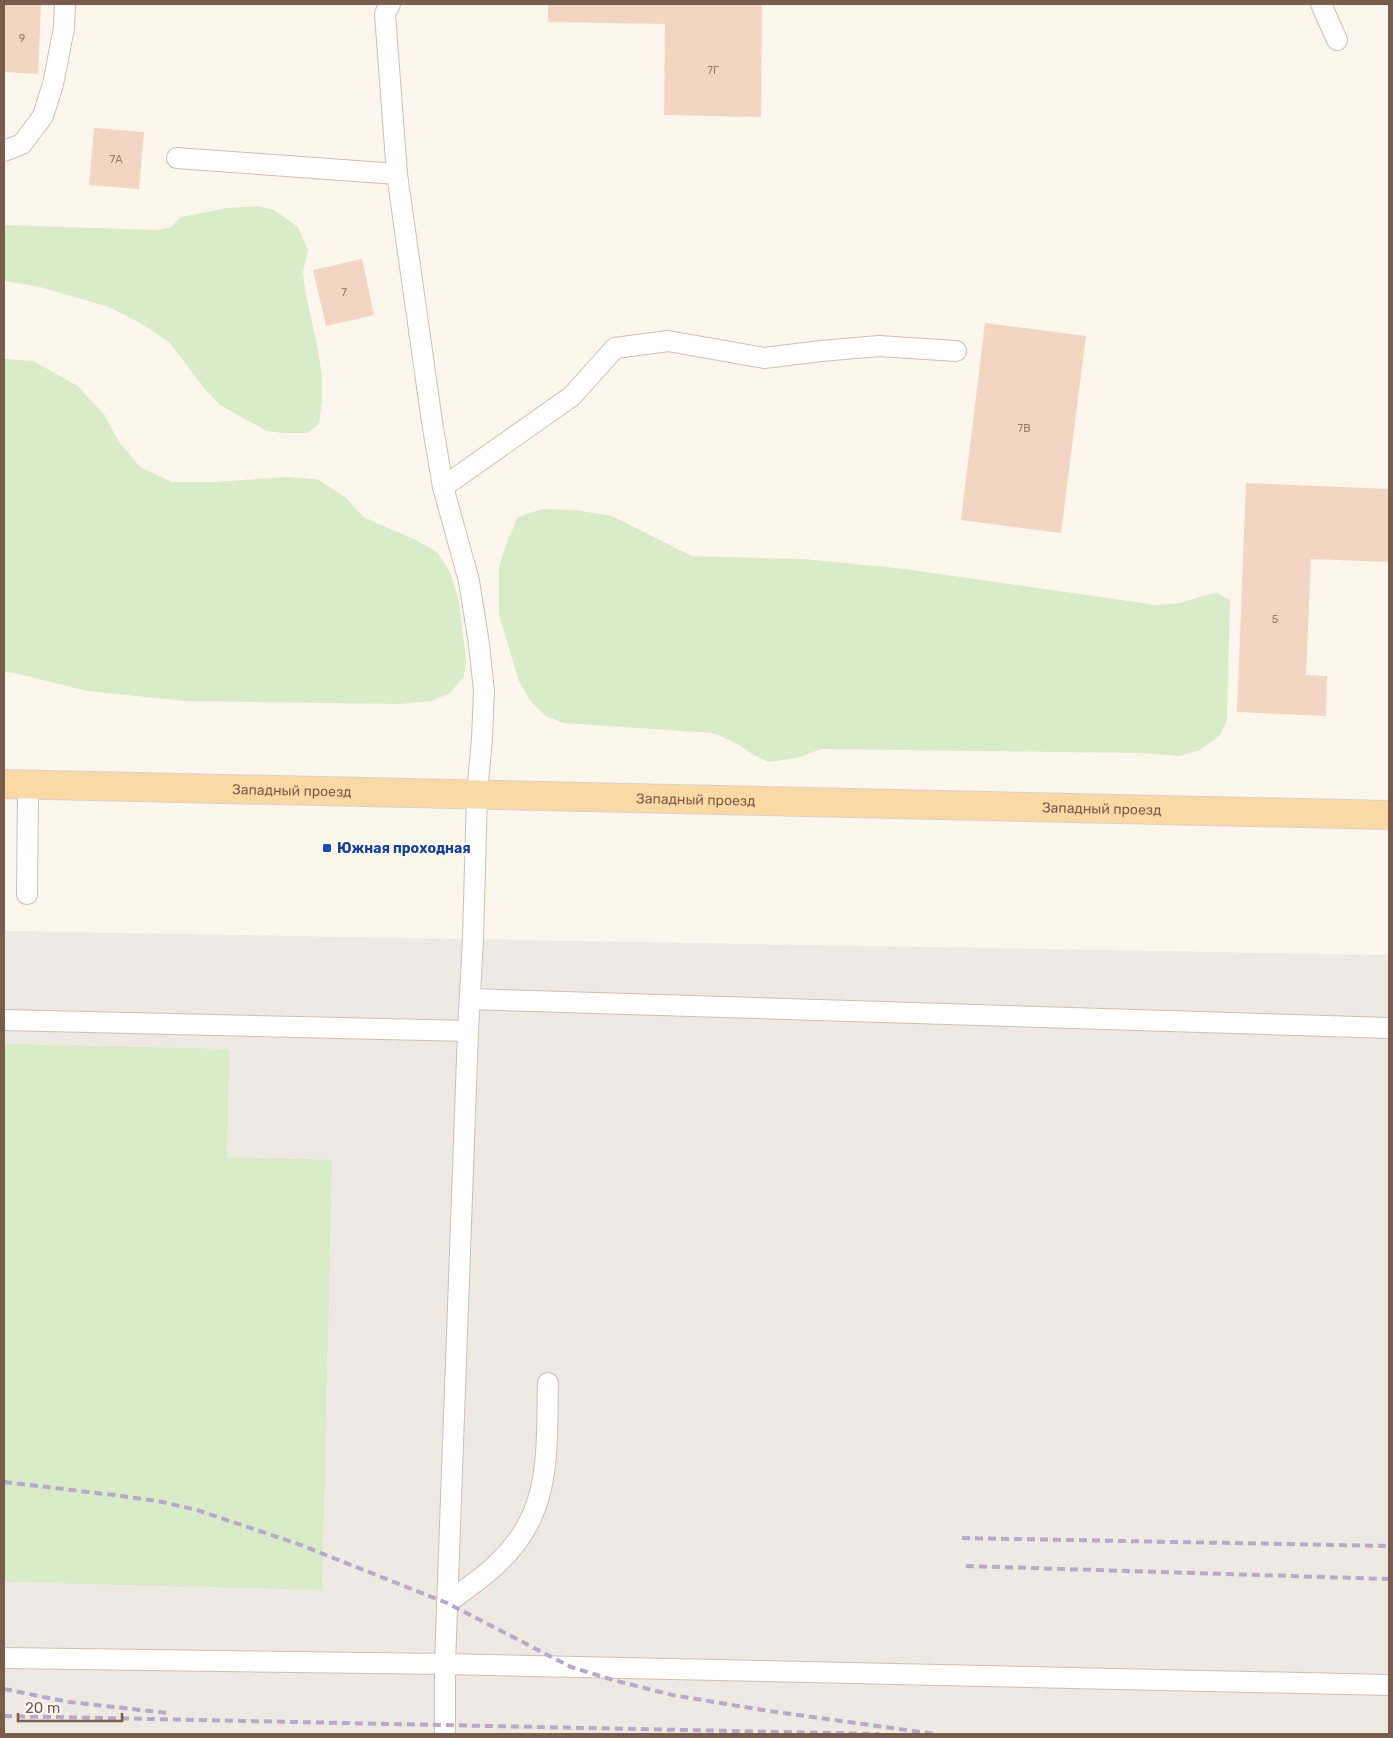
<svg xmlns="http://www.w3.org/2000/svg" width="1393" height="1738" viewBox="0 0 1393 1738" font-family="Rubik,sans-serif">
  <rect width="100%" height="100%" fill="#fdf6ec"/>
  <polygon fill="#efe9e4" points="4,931 1389,955 1389,1734 4,1734"/>
  <g fill="#d8ecc9">
    <polygon points="258,206 274,210 298,227 308,250 303,272 305,290 317,345 322,376 322,400 319,424 307,433 283,433 267,431 220,405 204,388 169,342 142,324 109,307 40,287 4,281 4,225 158,230 171,227 181,217 227,208"/>
    <polygon points="4,359 33,361 78,386 105,416 119,442 140,467 172,482 215,482 285,477 317,479 345,497 365,518 414,539 437,552 451,574 459,602 466,661 464,677 450,693 431,701 401,704 185,701 87,691 14,673 4,672"/>
    <polygon points="542,509 575,510 612,516 691,556 803,559 906,569 1156,605 1181,603 1202,596 1216,593 1230,600 1227,720 1220,735 1200,750 1179,756 1140,753 821,749 797,758 769,762 754,755 736,743 713,733 563,723 546,716 531,702 519,681 499,615 499,568 506,544 518,517"/>
    <polygon points="4,1044 229,1049 227,1157 332,1160 322,1590 4,1582"/>
  </g>
  <g fill="#f3d5c3">
    <polygon points="4,4 41,4 38,74 4,72"/>
    <polygon points="548,4 762,4 761,117 664,115 665,24 548,22"/>
    <polygon points="94,128 144,132 139,189 89,185"/>
    <polygon points="362,259 374,315 326,326 313,270"/>
    <polygon points="985,323 1086,336 1061,533 961,520"/>
    <polygon points="1246,483 1389,489 1389,562 1311,559 1306,675 1327,676 1326,716 1237,712"/>
  </g>
  <g fill="none" stroke-linecap="round" stroke-linejoin="round">
    <defs>
      <g id="lane">
        <polyline points="390,4 385,14 397,174 432,422 443,487 469,581 479,644 484,691 482,739 477,793 473,939 468,1031 445,1664 445,1734"/>
        <polyline points="1321,4 1337,40"/>
        <polyline points="4,151 22,144 43,116 53,84 64,28 65,4"/>
        <polyline points="177,158 397,174"/>
        <polyline points="443,487 572,396 615,348 668,341 764,358 821,351 879,346 956,351"/>
        <polyline points="27,894 28,784"/>
        <polyline points="470,999 1389,1028"/>
        <polyline points="4,1020 468,1031"/>
        <path d="M447,1603C464,1590 483,1578 498,1563C553,1512 546,1451 548,1383"/>
        <polyline points="4,1658 445,1664 1389,1685"/>
      </g>
      <g id="primary">
        <path id="s1" d="M4,784L1389,815"/>
      </g>
    </defs>
    <use href="#lane" stroke="#d1beb0" stroke-width="22"/>
    <use href="#primary" stroke="#dad1cd" stroke-width="30"/>
    <use href="#lane" stroke="#fff" stroke-width="20"/>
    <use href="#primary" stroke="#fbd9a5" stroke-width="28"/>
    <g stroke="#b9a8c9" stroke-width="4" stroke-dasharray="8 5" stroke-linecap="butt">
      <polyline points="4,1482 105,1494 158,1501 197,1510 298,1544 447,1603 571,1667 613,1680 672,1695 769,1711 935,1734"/>
      <polyline points="962,1538 1389,1546"/>
      <polyline points="966,1566 1389,1579"/>
      <polyline points="4,1689 69,1702 168,1713"/>
      <polyline points="4,1716 879,1734"/>
    </g>
  </g>
  <rect fill="#1a4fb4" stroke="#fffaf3" stroke-width="2" x="322" y="843" width="10" height="10" rx="2.5"/>
  <g text-anchor="middle" stroke-width="5" stroke-linejoin="round" paint-order="stroke">
    <g font-size="11" fill="#987a6a">
      <text x="22" y="42">9</text>
      <text x="713" y="74">7Г</text>
      <text x="116" y="163">7А</text>
      <text x="344" y="296">7</text>
      <text x="1024" y="432">7В</text>
      <text x="1275" y="623">5</text>
    </g>
    <g font-size="14" fill="#7a5c4d" stroke="#fffaf3">
      <text dy="5" stroke="none"><textPath href="#s1" startOffset="288">Западный проезд</textPath></text>
      <text dy="5" stroke="none"><textPath href="#s1" startOffset="692">Западный проезд</textPath></text>
      <text dy="5" stroke="none"><textPath href="#s1" startOffset="1098">Западный проезд</textPath></text>
    </g>
    <g font-size="14" font-weight="bold" fill="#164399" stroke="#fffaf3" text-anchor="start">
      <text x="337" y="853">Южная проходная</text>
    </g>
  </g>
  <rect width="1393" height="1738" fill="none" stroke="#7a5c4d" stroke-width="10"/>
  <path d="M18 1713v8h104v-8" fill="none" stroke="#7a5c4d" stroke-width="2.5"/>
  <text x="25" y="1713" font-size="15" fill="#7a5c4d" stroke="#fffaf3" stroke-width="4" paint-order="stroke">20 m</text>
</svg>
